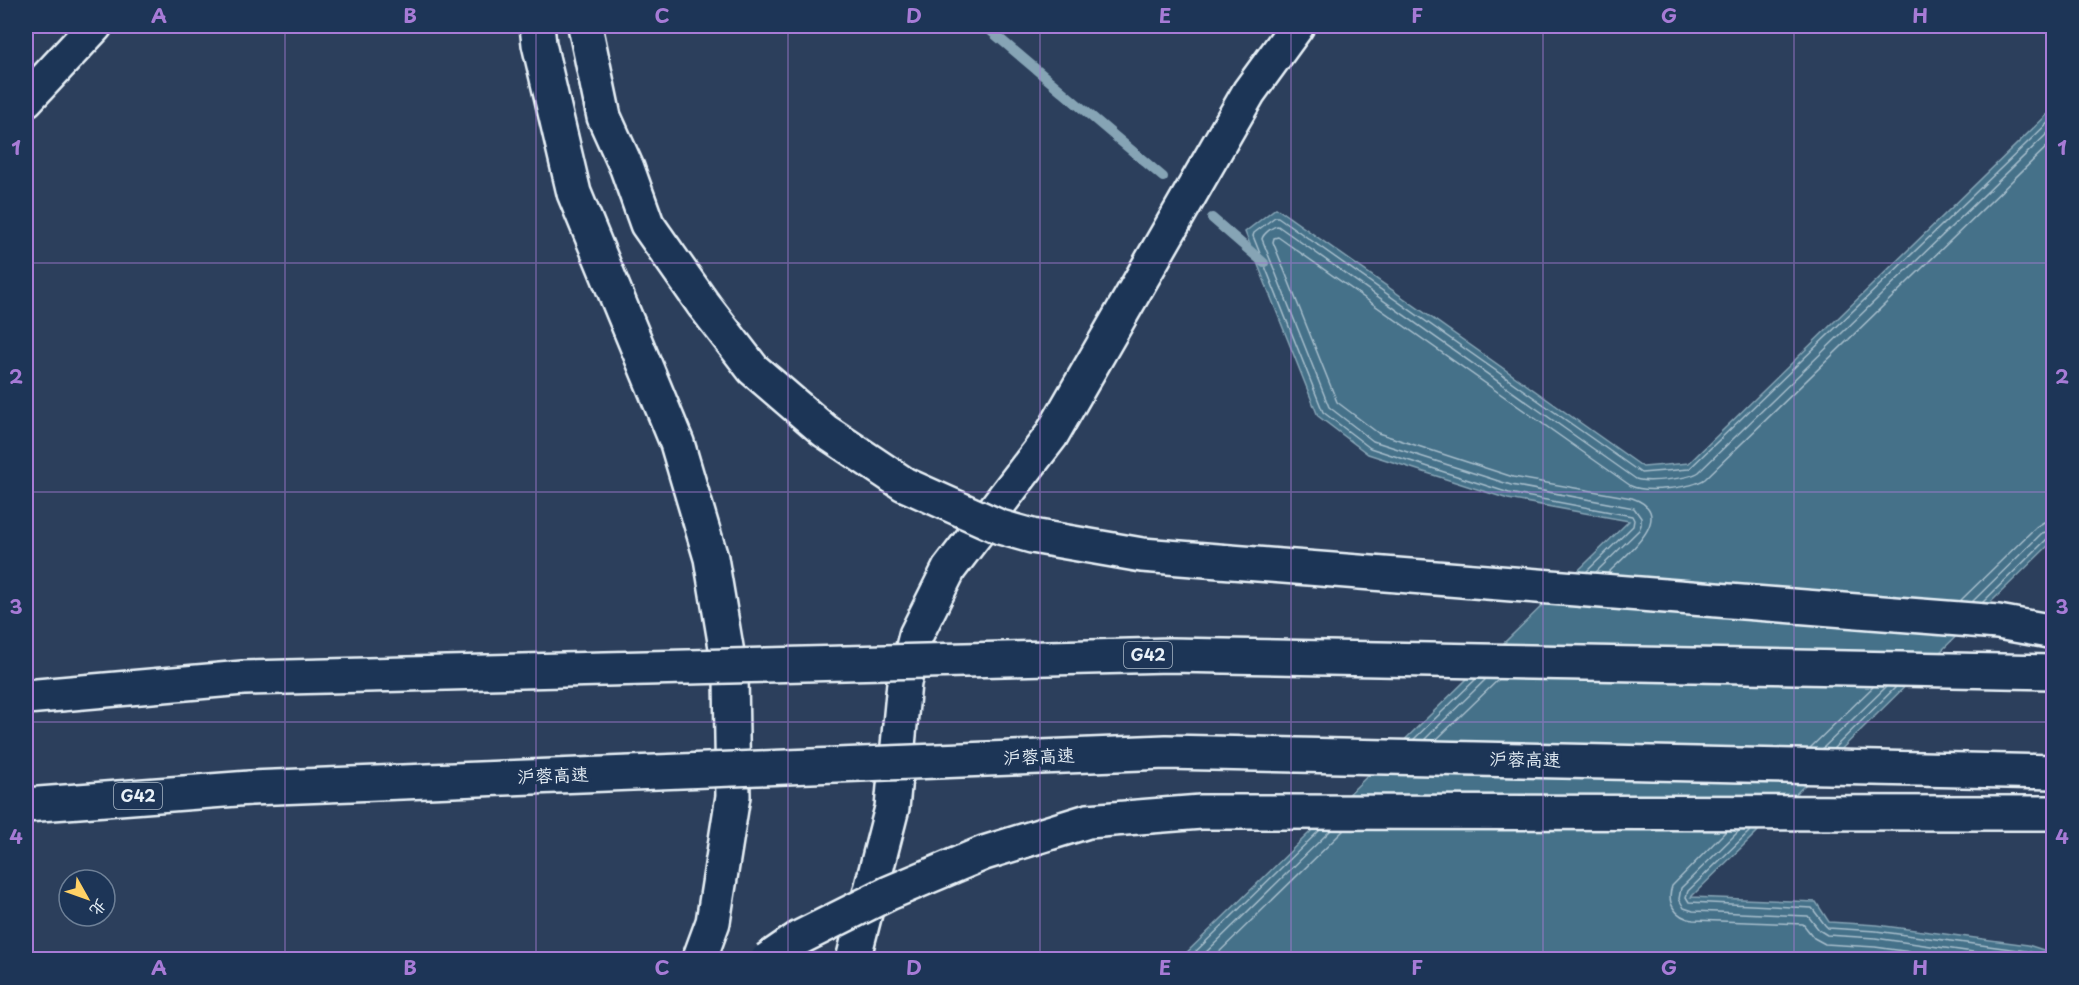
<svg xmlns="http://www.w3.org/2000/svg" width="2079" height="985" viewBox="0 0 2079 985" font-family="'Playpen Sans','LXGW WenKai TC',sans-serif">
  <rect width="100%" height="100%" fill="#2c3f5c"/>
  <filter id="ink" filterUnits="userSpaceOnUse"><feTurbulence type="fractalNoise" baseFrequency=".0167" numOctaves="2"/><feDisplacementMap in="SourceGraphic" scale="12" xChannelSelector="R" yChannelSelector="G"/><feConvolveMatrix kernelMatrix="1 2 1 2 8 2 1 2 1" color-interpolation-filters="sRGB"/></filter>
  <g filter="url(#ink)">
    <polygon fill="#457189" stroke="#86a4b5" stroke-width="1.5" points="2053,109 2053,541 1691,897 1816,902 1829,922 1877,925 2028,945 2053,953 2053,959 1179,960 1629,521 1508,499 1368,454 1318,416 1245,232 1276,208 1643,467 1689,463"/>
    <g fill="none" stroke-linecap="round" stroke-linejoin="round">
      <g stroke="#a7becc" stroke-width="1.5">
        <polyline points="1586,572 1633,526 1634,520 1632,516 1509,493 1370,448 1323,412 1253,236 1254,233 1275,217 1278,217 1641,473 1689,469 2054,117"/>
        <path d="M1596,572L1639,530L1641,525V518L1634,508L1511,485L1373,441L1329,407L1262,239C1263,234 1273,226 1278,226L1636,479C1647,483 1689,479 1699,472L2054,127"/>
        <path d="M1608,573C1624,557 1680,514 1632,498L1513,477L1378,433L1337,402L1273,242L1274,238L1278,237L1631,486C1645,493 1692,488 1705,479L2054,140"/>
        <polyline points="1960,601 2036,527 2044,522 2054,521"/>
        <polyline points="1972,602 2042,533 2054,530"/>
        <polyline points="1982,603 2047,539 2054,537"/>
        <polyline points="1413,740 1476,679"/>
        <polyline points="1424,740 1486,679"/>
        <polyline points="1436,740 1499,679"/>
        <polyline points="1810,748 1873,687"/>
        <polyline points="1822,749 1886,687"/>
        <polyline points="1833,749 1896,687"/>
        <path d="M1726,831L1672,886C1666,903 1675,917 1693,920L1803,924L1814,938L1825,944L1875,947L1968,960"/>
        <polyline points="1739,831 1681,888 1679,899 1684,908 1693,911 1808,916 1819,930 1827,935 1875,938 2029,960"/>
        <polyline points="1750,831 1688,891 1686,897 1689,902 1812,908 1825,925 1828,928 1876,931 2026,951 2054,958"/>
        <polyline points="1187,960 1320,830"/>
        <polyline points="1198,960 1331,830"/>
        <polyline points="1211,960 1344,830"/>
      </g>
      <g stroke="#86a4b5" stroke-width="10">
        <polyline points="985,26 1163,177"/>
        <polyline points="1212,218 1264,263"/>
      </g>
      <defs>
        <polyline id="street" points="853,960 892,808 904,683 916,635 949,569 1051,436 1249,92 1297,26"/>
        <g id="highway">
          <polyline points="537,26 539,44 574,193 677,443 711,558 731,677 733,796 713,922 699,960"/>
          <polyline points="585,26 604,117 627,168 647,224 703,304"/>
          <polyline points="26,100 95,26"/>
          <polyline points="26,697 243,678"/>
          <polyline points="26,805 250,788"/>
        </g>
      </defs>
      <use href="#street" stroke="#e8f1f8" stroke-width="38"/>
      <use href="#highway" stroke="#e8f1f8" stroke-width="38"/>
      <use href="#street" stroke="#1d3557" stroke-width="33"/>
      <use href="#highway" stroke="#1d3557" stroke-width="33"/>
      <defs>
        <g id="highway-bridge">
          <polyline points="703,304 753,369 825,431 904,484 1000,527 1032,536 1142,555 1998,622 2054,632"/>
          <polyline points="243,678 1170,655 2054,672"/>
          <polyline points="250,788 1166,752 2054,772"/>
          <polyline points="767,960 799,938 889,893 984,853 1088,821 1201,812 2054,813"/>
        </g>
      </defs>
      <use href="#highway-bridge" stroke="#e8f1f8" stroke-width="38" stroke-linecap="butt"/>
      <use href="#highway-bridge" stroke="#1d3557" stroke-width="33"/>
    </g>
  </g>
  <path fill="none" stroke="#a77bd6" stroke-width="1.5" stroke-opacity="0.55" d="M285,26V960M536,26V960M788,26V960M1040,26V960M1291,26V960M1543,26V960M1794,26V960M26,263H2054M26,492H2054M26,722H2054"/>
  <g text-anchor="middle" stroke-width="6" stroke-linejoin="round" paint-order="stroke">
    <g fill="#1d3557" stroke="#abb9c8" stroke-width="1.5">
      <rect x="1124" y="642" width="48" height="26" rx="4.5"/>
      <rect x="114" y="783" width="48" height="26" rx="4.5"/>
    </g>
    <g font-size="16" font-weight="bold" fill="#e8f1f8">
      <text x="1148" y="661">G42</text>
      <text x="138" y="802">G42</text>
    </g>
    <g font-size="18" fill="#e8f1f8" stroke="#1d3557">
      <text transform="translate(1039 757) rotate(-2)" y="6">沪蓉高速</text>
      <text transform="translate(1525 760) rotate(1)" y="6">沪蓉高速</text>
      <text transform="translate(553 776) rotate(-2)" y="6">沪蓉高速</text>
    </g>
  </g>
  <rect width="2079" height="985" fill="none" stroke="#1d3557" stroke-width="66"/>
  <g transform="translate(87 898) rotate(130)"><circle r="28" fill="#1d3557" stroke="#6e8097" stroke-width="1.5"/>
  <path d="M0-4.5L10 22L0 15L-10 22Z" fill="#ffd166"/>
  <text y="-9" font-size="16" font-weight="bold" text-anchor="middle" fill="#e8f1f8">北</text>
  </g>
  <rect x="33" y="33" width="2013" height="919" fill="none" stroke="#a77bd6" stroke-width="2"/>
  <g font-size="20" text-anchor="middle" font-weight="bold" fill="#a77bd6">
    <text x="159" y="23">A</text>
    <text x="410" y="23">B</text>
    <text x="662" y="23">C</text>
    <text x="914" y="23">D</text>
    <text x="1165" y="23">E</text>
    <text x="1417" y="23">F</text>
    <text x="1669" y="23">G</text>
    <text x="1920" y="23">H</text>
    <text x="16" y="155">1</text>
    <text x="2062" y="155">1</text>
    <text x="16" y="384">2</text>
    <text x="2062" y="384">2</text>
    <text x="16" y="614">3</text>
    <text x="2062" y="614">3</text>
    <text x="16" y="844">4</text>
    <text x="2062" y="844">4</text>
    <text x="159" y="975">A</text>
    <text x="410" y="975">B</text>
    <text x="662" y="975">C</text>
    <text x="914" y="975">D</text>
    <text x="1165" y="975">E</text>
    <text x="1417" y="975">F</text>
    <text x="1669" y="975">G</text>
    <text x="1920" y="975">H</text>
  </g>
</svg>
